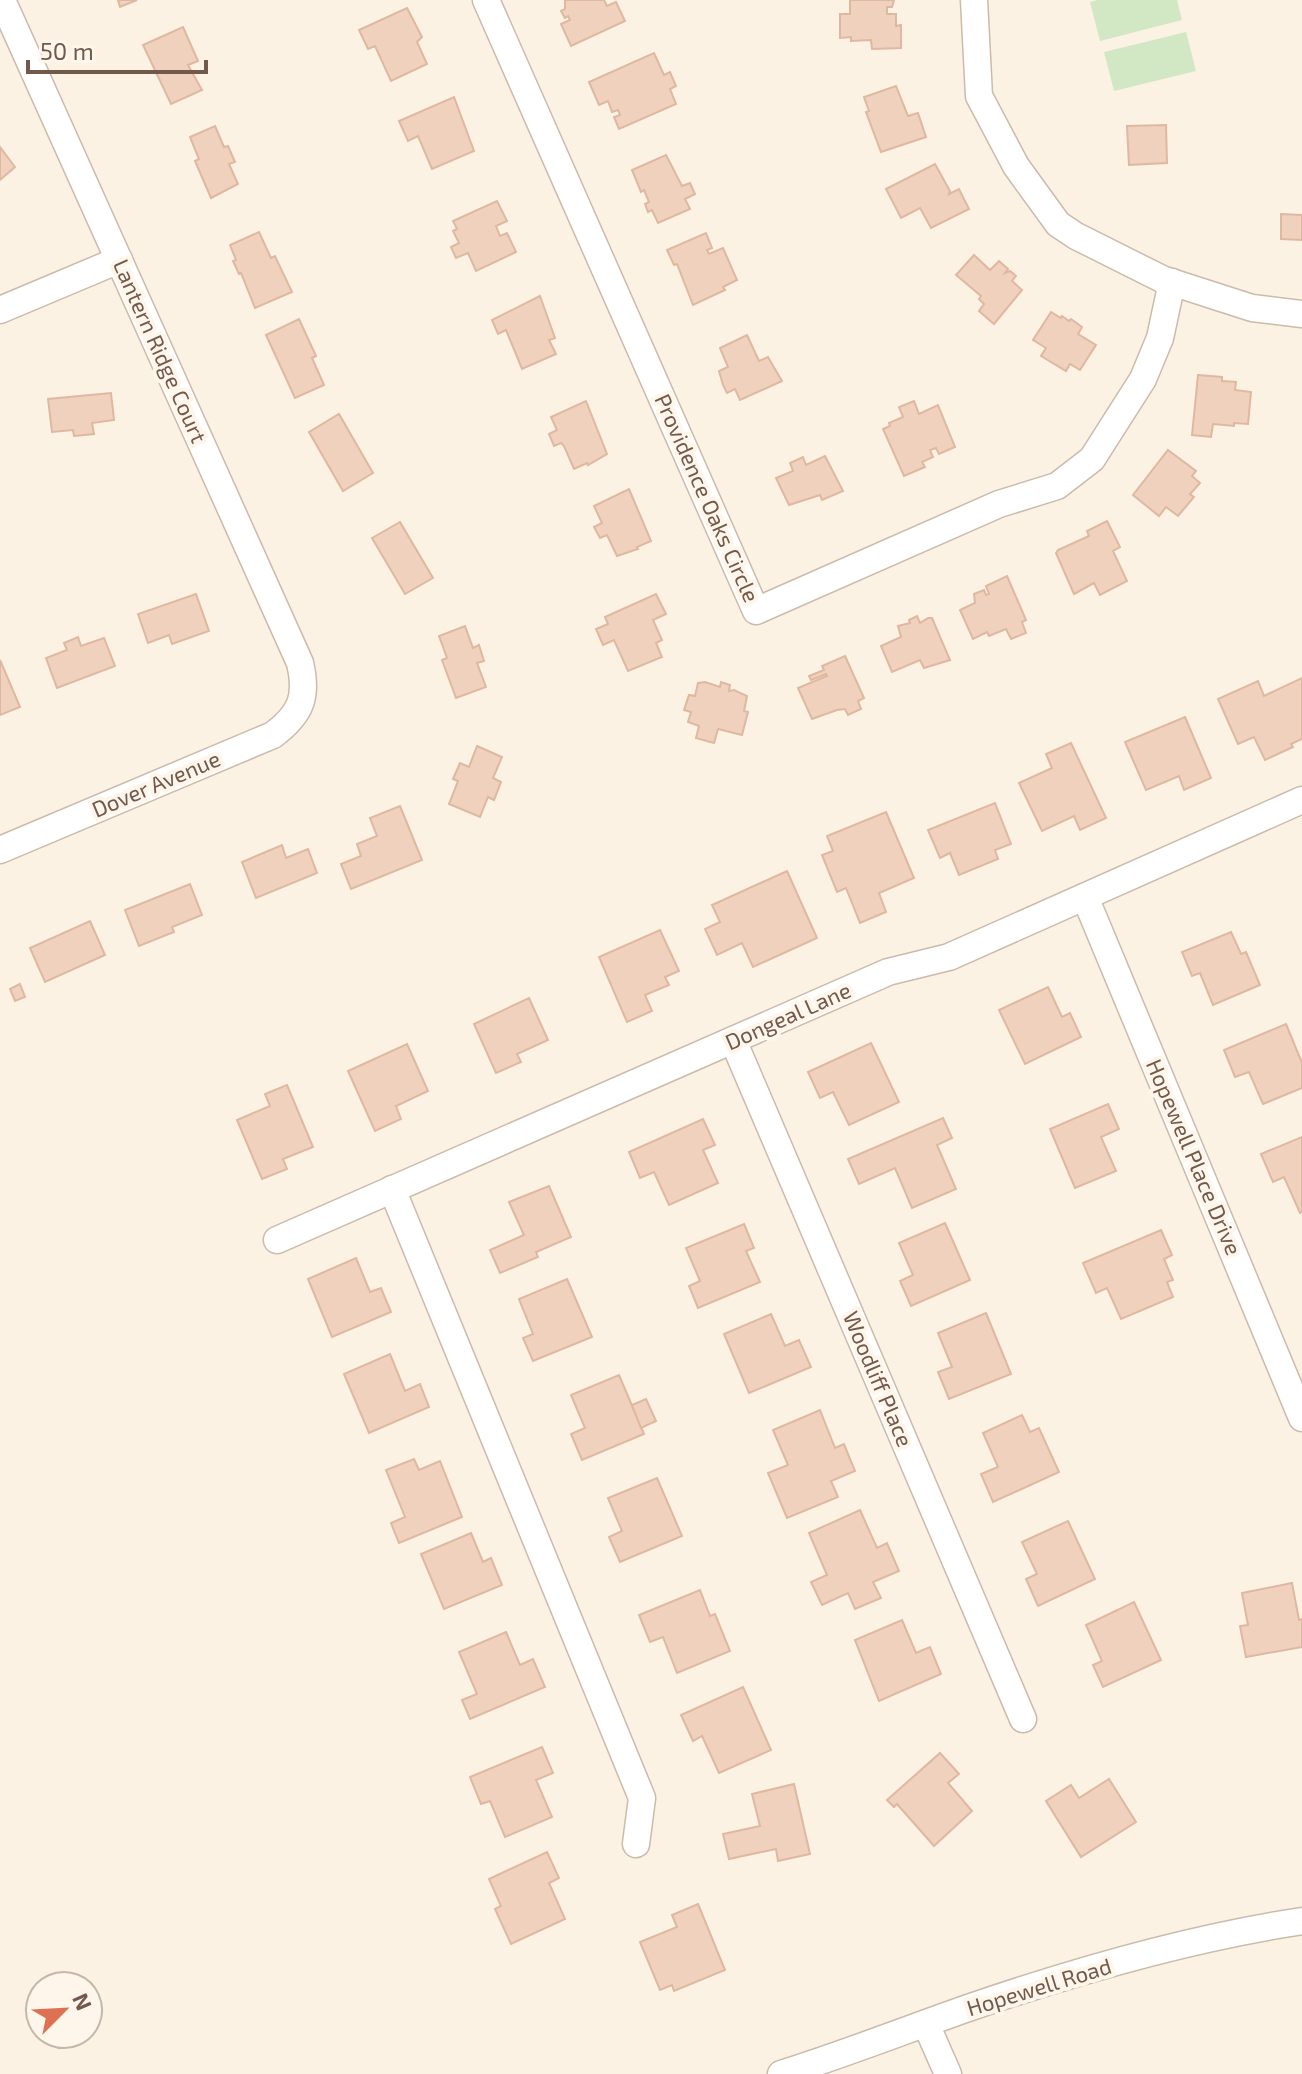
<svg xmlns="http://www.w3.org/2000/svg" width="1302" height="2074" viewBox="0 0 1302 2074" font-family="'Exo 2',sans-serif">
  <rect width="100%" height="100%" fill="#fbf2e4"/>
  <g fill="#d2e7c4">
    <polygon points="1097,0 1177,0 1182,20 1100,41 1090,2"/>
    <polygon points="1186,32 1196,71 1114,91 1104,52"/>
  </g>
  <g fill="#efd1be" stroke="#e0b89f" stroke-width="2">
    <polygon points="118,0 137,0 120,7"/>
    <polygon points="565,0 604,0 607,6 616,2 625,21 571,46 561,24 570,20 568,16 565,18 561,11 565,9"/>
    <polygon points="850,0 894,0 892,7 887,7 887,14 896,14 896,26 901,25 901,48 872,49 871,40 851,41 851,37 840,38 840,14 850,14"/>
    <polygon points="407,8 422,37 417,42 427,64 391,81 375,46 368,49 359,30"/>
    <polygon points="183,27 198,61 188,65 202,90 171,104 143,45"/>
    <polygon points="654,53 664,75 670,72 676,86 670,89 676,104 619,129 614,117 620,115 618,110 612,112 608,101 599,105 589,82"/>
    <polygon points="896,86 908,116 918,113 926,137 881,152 866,112 869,111 864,97"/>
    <polygon points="454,97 474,151 432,169 418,136 408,141 399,121"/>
    <polygon points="1166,125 1167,163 1129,165 1127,126"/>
    <polygon points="215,126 224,147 228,146 235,162 229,164 238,184 211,198 195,161 199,159 190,137"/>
    <polygon points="0,147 15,167 0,180"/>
    <polygon points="666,155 682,186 690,183 695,194 685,199 690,209 658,223 652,210 648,212 645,204 649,202 644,190 641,192 632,170"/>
    <polygon points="935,164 950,191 949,194 959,189 969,209 931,228 920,208 901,218 886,189"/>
    <polygon points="497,201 507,221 496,226 500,236 507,233 516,252 476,271 468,253 456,258 451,247 459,243 453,231 457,229 453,221"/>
    <polygon points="1281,214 1302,215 1302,240 1281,239"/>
    <polygon points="259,232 271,258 275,256 292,292 255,308 241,273 239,274 233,261 236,260 230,245"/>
    <polygon points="706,233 712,248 707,250 709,254 723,248 737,280 723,287 725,290 693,305 677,264 674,265 667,250"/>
    <polygon points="974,255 990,270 999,261 1008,269 1005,273 1010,271 1016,276 1012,281 1022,290 994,324 979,311 984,304 979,299 981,296 956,275"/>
    <polygon points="540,296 555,338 549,340 556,354 522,369 506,330 498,334 492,320"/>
    <polygon points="1051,312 1061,318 1062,316 1069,321 1071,319 1082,327 1078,334 1096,345 1080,370 1070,364 1066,371 1041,356 1046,348 1033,340"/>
    <polygon points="299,319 316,356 312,358 324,385 295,398 266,335"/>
    <polygon points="747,335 759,361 768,357 782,381 740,400 735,389 727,393 723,385 719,371 728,367 720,348"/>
    <polygon points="1198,375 1222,377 1222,381 1236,382 1235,390 1251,392 1248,424 1234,423 1234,426 1213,424 1211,437 1192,435"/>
    <polygon points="111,393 114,420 92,423 94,434 74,436 73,430 52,432 48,399"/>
    <polygon points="586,401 607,454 588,465 587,463 574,469 564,446 561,443 554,446 549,434 557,430 551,417"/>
    <polygon points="914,401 919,414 938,405 955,447 939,454 936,448 930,450 933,457 922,462 925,467 904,476 883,429 890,426 889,423 903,417 899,407"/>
    <polygon points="339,414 373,473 343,491 309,432"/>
    <polygon points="1168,450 1196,471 1192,476 1200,483 1190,494 1194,497 1178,516 1166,507 1159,516 1133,495"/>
    <polygon points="825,456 843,491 822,500 820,495 789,505 776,478 793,471 790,463 803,457 806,465"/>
    <polygon points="629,489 651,541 637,547 638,549 617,556 607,535 600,538 594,527 602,523 594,506"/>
    <polygon points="1107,521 1120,547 1113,551 1127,581 1100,595 1094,583 1074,594 1056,553 1058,550 1089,536 1087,531"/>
    <polygon points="400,522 433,578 405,594 372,538"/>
    <polygon points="1007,576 1026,620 1022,622 1026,633 1011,639 1006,629 989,636 987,632 973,639 960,610 975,603 974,594 984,590 986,595 989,594 986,586"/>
    <polygon points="196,594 209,631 172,644 169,635 148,643 138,614"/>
    <polygon points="656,594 666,614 653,620 662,640 656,643 662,657 628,671 614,640 603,645 596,629 608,624 605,617"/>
    <polygon points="917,616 920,623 928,618 932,618 950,660 924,668 920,660 892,672 881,646 901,637 898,626 910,623 909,620"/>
    <polygon points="465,626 473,648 479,645 484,661 477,663 486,687 456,698 442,660 447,658 439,636"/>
    <polygon points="78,637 81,646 104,638 115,666 57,688 46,658 67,650 64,643"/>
    <polygon points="845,656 864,698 858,701 861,709 848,715 845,709 837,710 812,719 798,688 827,676 826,674 811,680 809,676 824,670 822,666"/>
    <polygon points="0,660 20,707 0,715"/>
    <polygon points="1302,678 1302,739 1291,744 1293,747 1265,760 1254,737 1238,744 1218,699 1258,681 1264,696"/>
    <polygon points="705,682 720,687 721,682 730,685 729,691 734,690 747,696 744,711 748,712 742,735 718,729 714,743 696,738 699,726 688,722 691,712 684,710 689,695 695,696 698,683"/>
    <polygon points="1185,717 1211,778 1184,790 1179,776 1146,790 1125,742"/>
    <polygon points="1071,743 1106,818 1080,830 1074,816 1042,831 1019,783 1052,768 1046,754"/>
    <polygon points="477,746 502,757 493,778 501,782 494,800 488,797 480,817 449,804 458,781 453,779 460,763 469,767"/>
    <polygon points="995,803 1011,844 995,850 998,859 959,875 950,853 940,858 928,830"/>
    <polygon points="400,806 422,860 351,889 341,864 361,856 357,844 377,836 370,818"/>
    <polygon points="886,812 914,878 879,893 886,912 860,923 846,888 837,892 822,855 833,851 827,836"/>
    <polygon points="282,845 286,858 308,849 317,873 256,898 242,862"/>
    <polygon points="787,871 817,938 753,967 742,943 717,955 705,929 720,922 712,905"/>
    <polygon points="190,884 202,915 172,927 174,932 139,946 125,910"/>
    <polygon points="90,921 105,955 45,982 30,948"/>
    <polygon points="660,930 679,971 665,977 669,985 645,995 652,1011 627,1022 599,957"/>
    <polygon points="1231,932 1241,954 1246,952 1260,985 1213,1005 1200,973 1192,976 1182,952"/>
    <polygon points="20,984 25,997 15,1001 10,989"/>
    <polygon points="1048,987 1062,1017 1070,1013 1081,1037 1025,1064 999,1010"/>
    <polygon points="529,998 548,1040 517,1054 521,1062 496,1073 474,1024"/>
    <polygon points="1286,1024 1302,1063 1302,1088 1263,1104 1249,1072 1235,1077 1224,1050"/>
    <polygon points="871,1043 899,1102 849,1125 833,1092 820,1098 808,1072"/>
    <polygon points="407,1044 428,1091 396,1106 401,1119 375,1131 348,1071"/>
    <polygon points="287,1085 313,1147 283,1159 287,1169 262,1179 237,1120 270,1106 265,1094"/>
    <polygon points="1108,1104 1119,1129 1101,1137 1116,1171 1075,1188 1050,1129"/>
    <polygon points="943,1118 952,1138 937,1145 956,1189 912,1208 895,1168 859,1184 848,1159"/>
    <polygon points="703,1119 715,1145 703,1150 718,1183 669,1205 654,1172 640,1178 629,1152"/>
    <polygon points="1302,1137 1302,1212 1300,1213 1284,1177 1273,1182 1261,1154"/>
    <polygon points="549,1186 571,1237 536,1252 538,1257 500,1273 490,1250 524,1235 509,1202"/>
    <polygon points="945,1223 970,1280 911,1306 900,1281 913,1275 899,1243"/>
    <polygon points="744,1224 754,1248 746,1251 760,1282 698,1308 689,1286 700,1281 686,1248"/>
    <polygon points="1161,1230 1172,1255 1164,1259 1173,1280 1167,1282 1173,1297 1121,1319 1107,1288 1096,1293 1083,1263"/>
    <polygon points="356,1258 370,1292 381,1288 391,1312 332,1337 308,1279"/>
    <polygon points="567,1279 592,1337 533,1361 523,1338 533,1334 519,1299"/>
    <polygon points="986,1313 1011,1374 949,1399 938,1372 952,1367 938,1333"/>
    <polygon points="771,1314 785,1346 799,1340 811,1367 749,1393 724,1334"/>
    <polygon points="390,1354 405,1391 420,1384 429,1407 369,1433 344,1374"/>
    <polygon points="619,1375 644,1434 582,1460 571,1434 585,1428 571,1395"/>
    <polygon points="646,1399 656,1421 641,1428 632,1405"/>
    <polygon points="820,1410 835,1448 844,1444 855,1471 831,1481 838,1497 787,1518 768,1473 788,1465 773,1430"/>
    <polygon points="1022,1415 1030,1432 1039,1428 1059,1472 993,1502 981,1474 998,1467 983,1433"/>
    <polygon points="414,1459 419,1470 440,1461 462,1517 399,1543 391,1523 405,1517 386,1470"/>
    <polygon points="657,1478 682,1536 620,1562 609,1537 622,1531 608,1498"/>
    <polygon points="860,1510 877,1548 887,1543 899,1571 873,1582 881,1598 855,1609 848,1593 822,1605 811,1582 827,1575 809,1533"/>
    <polygon points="1068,1521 1095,1579 1038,1606 1026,1579 1037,1574 1022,1542"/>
    <polygon points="471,1533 483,1562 491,1558 502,1585 444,1609 421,1554"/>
    <polygon points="1292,1583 1299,1620 1302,1619 1302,1647 1246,1657 1240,1626 1248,1625 1242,1593"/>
    <polygon points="700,1590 710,1616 715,1614 730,1651 677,1673 663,1637 650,1642 639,1615"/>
    <polygon points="1134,1602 1161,1660 1103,1687 1093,1665 1102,1661 1086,1625"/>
    <polygon points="902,1620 916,1653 930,1647 941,1674 879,1701 855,1640"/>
    <polygon points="506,1632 520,1665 533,1659 545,1687 470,1719 462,1700 477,1694 459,1652"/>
    <polygon points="743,1687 771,1750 719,1773 702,1736 693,1741 681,1715"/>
    <polygon points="542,1747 553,1773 536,1780 552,1817 505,1837 490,1801 481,1804 470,1777"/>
    <polygon points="940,1753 959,1774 948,1783 972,1811 934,1846 897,1804 894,1807 887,1800"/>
    <polygon points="1109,1779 1136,1822 1081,1857 1046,1801 1071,1785 1079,1798"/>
    <polygon points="794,1784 810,1854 778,1861 776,1849 729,1859 723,1834 760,1826 752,1794"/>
    <polygon points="547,1852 559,1878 549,1883 565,1919 511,1944 495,1909 501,1906 489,1879"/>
    <polygon points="698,1904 725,1970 674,1991 672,1985 660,1990 640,1942 677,1927 672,1915"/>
  </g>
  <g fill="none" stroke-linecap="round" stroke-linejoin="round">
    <defs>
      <g id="minor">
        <polyline points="486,0 756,611 999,504 1057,486 1092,459 1143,379 1160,338 1172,282"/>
        <polyline points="974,0 979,96 1016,166 1058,224 1076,236 1162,279 1252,308 1302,314"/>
        <polyline points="0,310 119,260"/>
        <path d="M0,850L273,735C301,714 308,697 300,663L2,0"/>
        <polyline points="1085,897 1302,1418"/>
        <polyline points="733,1040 1023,1719"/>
        <polyline points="392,1189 642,1798 636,1844"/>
        <polyline points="277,1240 888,972 949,957 1302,800"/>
        <polyline points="926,2024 948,2074"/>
        <path d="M781,2074C845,2054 908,2029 971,2007C1079,1970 1190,1938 1302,1921"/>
      </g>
    </defs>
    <use href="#minor" stroke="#ccbaab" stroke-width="29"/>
    <use href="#minor" stroke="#fff" stroke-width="26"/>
  </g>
  <g text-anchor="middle" stroke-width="8" stroke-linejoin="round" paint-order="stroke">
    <g font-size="22" fill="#72594b" stroke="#fef6ea">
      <text transform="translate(160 351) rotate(66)" y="8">Lantern Ridge Court</text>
      <text transform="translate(707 498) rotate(66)" y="8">Providence Oaks Circle</text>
      <text transform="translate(156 784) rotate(-23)" y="8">Dover Avenue</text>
      <text transform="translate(788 1016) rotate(-24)" y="8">Dongeal Lane</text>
      <text transform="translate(1194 1157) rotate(67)" y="8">Hopewell Place Drive</text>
      <text transform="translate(878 1379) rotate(67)" y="8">Woodliff Place</text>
      <text transform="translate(1039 1987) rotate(-17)" y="8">Hopewell Road</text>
    </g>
  </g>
  <g transform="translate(64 2010) rotate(66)"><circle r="38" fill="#fef6ea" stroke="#c6b7aa" stroke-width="2"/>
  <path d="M0-6L14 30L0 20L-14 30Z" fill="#de7151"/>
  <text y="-12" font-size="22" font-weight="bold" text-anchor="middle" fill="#72594b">N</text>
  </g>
  <path d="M28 60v12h178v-12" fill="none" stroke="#72594b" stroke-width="4"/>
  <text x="40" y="60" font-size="24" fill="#72594b" stroke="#fef6ea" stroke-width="6" paint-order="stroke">50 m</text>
</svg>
